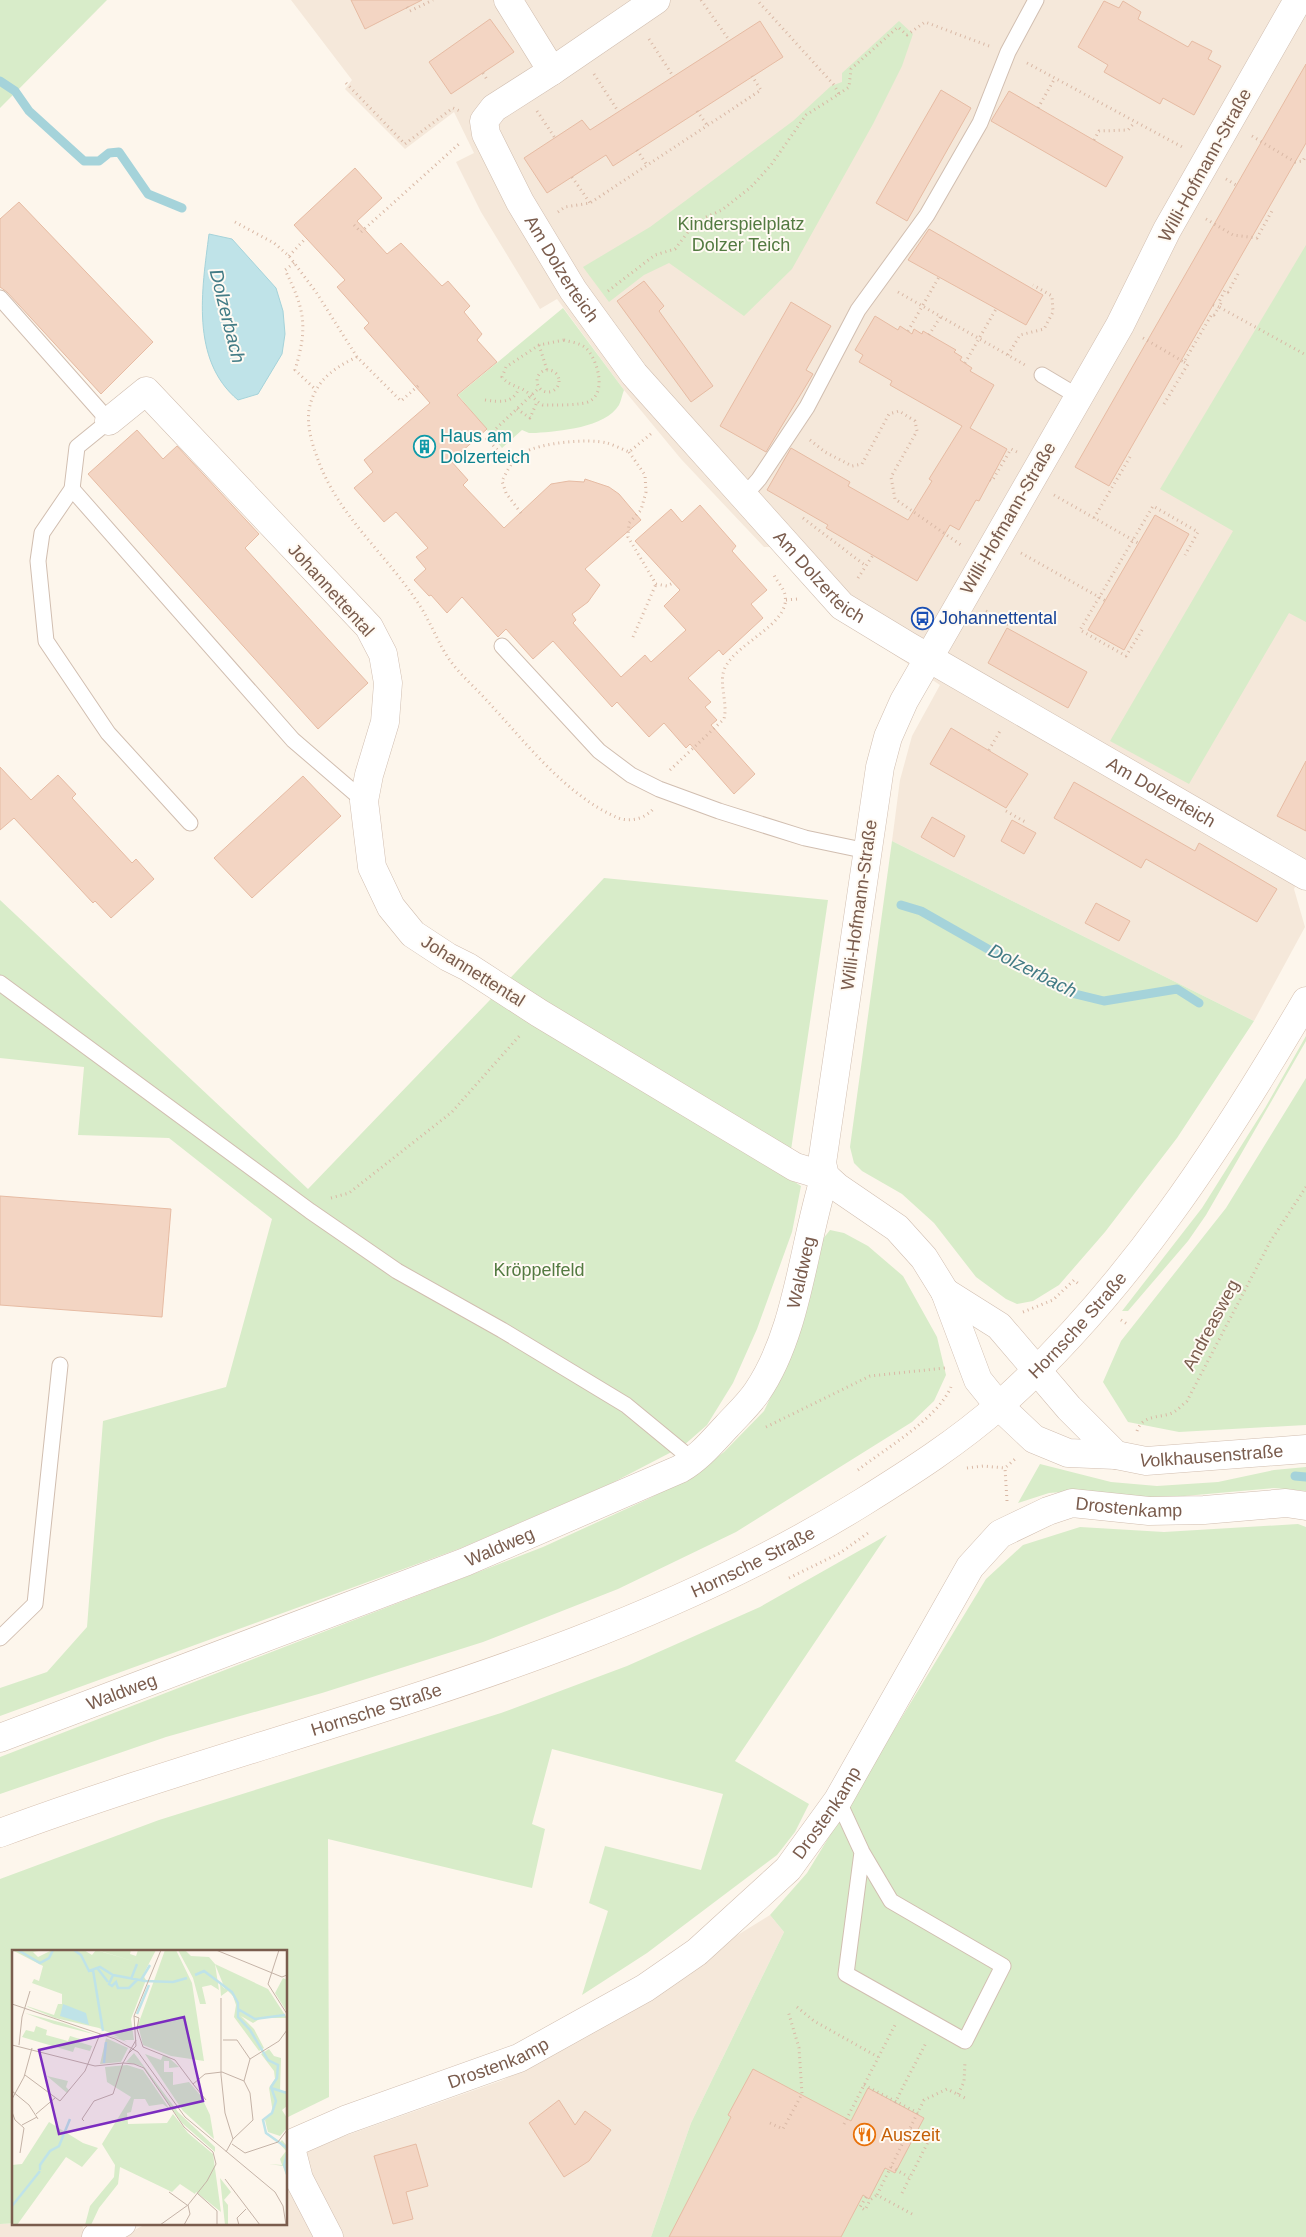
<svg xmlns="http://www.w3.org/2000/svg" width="1306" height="2237" viewBox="0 0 1306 2237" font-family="Helvetica,sans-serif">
  <rect width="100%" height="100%" fill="#fdf6ec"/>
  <g fill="#f5e8da">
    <polygon points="291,0 1306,0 1306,865 1294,889 1305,927 1254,1021 892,841 900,780 912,736 940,685 831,613 776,547 764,547 681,459 624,390 557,299 540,309 481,212 456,162 474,153 454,112 405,149 345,89 352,80"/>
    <polygon points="770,1915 784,1932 691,2123 651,2237 121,2237 148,2223 286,2223 286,2160 322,2144 503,2080"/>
    <polygon points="81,2223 87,2237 0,2237 0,2224"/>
  </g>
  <g fill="#d8ecc9">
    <polygon points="0,0 107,0 0,108"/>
    <polygon points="899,21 913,34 902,66 873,124 792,269 744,316 669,263 644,275 609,302 583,267 650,227 793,121 831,86 842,82 842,73"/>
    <polygon points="1306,245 1306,622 1289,613 1189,784 1110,741 1233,531 1160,489"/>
    <path d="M563,308L624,390C622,395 621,401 619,405C605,428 559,431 536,433H529L522,430L502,448L458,395Z"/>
    <polygon points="892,841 1254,1021 1177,1138 1105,1232 1059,1285 1033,1301 1017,1304 1006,1299 976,1277 934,1223 902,1194 862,1171 854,1163 850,1147"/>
    <polygon points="604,878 828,900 787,1177 801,1186 792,1232 757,1329 733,1383 707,1425 683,1446 612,1483 461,1548 0,1716 0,1688 47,1672 87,1627 103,1421 226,1387 272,1219 169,1138 78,1135 84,1067 0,1058 0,900 308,1189 488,1002"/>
    <polygon points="1306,1036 1306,1041 1206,1215 1188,1241 1128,1311 1122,1311 1202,1208 1265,1108"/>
    <polygon points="1306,1078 1306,1425 1179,1432 1128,1422 1103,1382 1121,1341 1226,1208"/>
    <polygon points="830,1230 844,1233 868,1246 903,1276 937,1337 946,1375 934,1401 912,1422 736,1532 618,1589 483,1642 322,1693 166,1737 0,1794 0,1757 543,1547 648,1499 689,1478 724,1452 764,1411 790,1357 819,1244"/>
    <polygon points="1040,1464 1111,1482 1157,1486 1218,1482 1274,1470 1306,1467 1306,1491 1274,1488 1162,1498 1074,1491 1049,1493 1018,1503"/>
    <polygon points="1298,1524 1306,1527 1306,2237 651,2237 691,2123 784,1932 770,1915 807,1873 986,1579 1023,1545 1080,1527 1164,1532"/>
    <polygon points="887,1535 735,1761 809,1804 795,1832 777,1855 647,1953 582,1995 608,1911 589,1903 605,1846 701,1870 723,1794 552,1749 532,1824 545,1829 532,1888 328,1839 329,2097 286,2118 286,1951 14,1951 14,2223 22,2223 0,2224 0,1879 159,1820 501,1713 627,1666 760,1607"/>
  </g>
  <path fill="#bfe3e8" stroke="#a5d3da" d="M209,234L232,239L276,288L283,311L285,334L282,354L258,394L238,400C190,360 202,289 209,234Z"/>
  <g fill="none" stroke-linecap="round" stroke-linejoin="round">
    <g stroke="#a5d3da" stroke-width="9">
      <polyline points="0,81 15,91 29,111 84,161 99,161 109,153 119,152 148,194 182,208"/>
      <polyline points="901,905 921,911 1023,969 1067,992 1104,1001 1177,989 1199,1003"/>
      <polyline points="1295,1476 1306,1477"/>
    </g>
  </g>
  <g fill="#f3d5c3" stroke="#e6bba3">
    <polygon points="351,0 422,0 365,29"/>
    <polygon points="1104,1 1119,8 1123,1 1141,12 1138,19 1188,47 1192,41 1212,51 1208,59 1221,66 1194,115 1163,98 1160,104 1104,72 1108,65 1078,47"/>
    <polygon points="490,19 514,52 451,94 429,62"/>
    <polygon points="760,21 783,57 613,166 606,155 547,193 524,158 582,120 590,130"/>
    <polygon points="1306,64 1306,143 1109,486 1075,467"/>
    <polygon points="941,90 971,108 907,221 876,203"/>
    <polygon points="1009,91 1123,157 1106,187 991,121"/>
    <polygon points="355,168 382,198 357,221 387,254 401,243 442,286 448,281 470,306 464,312 482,334 477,340 497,362 457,395 487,429 451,461 468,480 463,485 504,528 551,484 569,481 584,482 585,479 609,487 619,494 641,520 585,569 600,585 588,602 572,614 576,620 573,623 621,677 645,655 651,662 686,630 664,606 680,590 635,541 671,509 682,522 700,505 736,546 732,551 767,590 751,604 763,618 723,655 719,650 688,678 711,702 705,707 717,720 711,725 755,774 734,794 690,744 686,748 664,723 649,737 617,702 612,707 553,641 533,659 506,629 498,637 462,597 447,613 431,595 429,596 414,580 426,569 416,557 428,548 396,512 384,522 354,488 373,472 364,460 430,403 364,328 369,323 337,287 345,280 294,225"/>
    <polygon points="19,202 153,342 101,394 7,292 0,287 0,219"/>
    <polygon points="929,229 1043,295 1026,325 908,260"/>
    <polygon points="644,281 664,306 659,311 713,386 691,402 617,301"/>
    <polygon points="791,302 831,326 806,370 813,374 766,452 720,426"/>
    <polygon points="875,316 898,330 900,326 912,334 914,329 922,334 923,331 956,350 954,352 962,357 960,360 972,368 970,371 994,385 970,428 1007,449 979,501 976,500 959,530 950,525 917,581 826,528 828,525 767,490 791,448 850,482 848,486 908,520 932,481 929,479 962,426 890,385 892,381 859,362 863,355 855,350"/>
    <polygon points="137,430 163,459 177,446 259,534 245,548 368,683 318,729 88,474"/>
    <polygon points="1155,515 1189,534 1124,650 1088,630"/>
    <polygon points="1007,628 1087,672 1068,708 988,663"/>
    <polygon points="951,728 1028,774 1006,808 930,764"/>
    <polygon points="1306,761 1306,831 1277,816"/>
    <polygon points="0,767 31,800 58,775 76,794 72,798 132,863 136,859 154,879 111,918 95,901 93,903 14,818 0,830"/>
    <polygon points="303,776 341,816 252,898 214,858"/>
    <polygon points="1074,782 1195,851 1199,843 1277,889 1257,922 1146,859 1141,868 1054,818"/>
    <polygon points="932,817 965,836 954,857 921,837"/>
    <polygon points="1012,820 1036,833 1024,854 1001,841"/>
    <polygon points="1096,903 1130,921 1119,941 1085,923"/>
    <polygon points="0,1196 171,1209 162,1317 0,1305"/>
    <polygon points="753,2069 851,2121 868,2088 924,2118 895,2173 885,2168 869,2199 863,2195 841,2237 669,2237 731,2117 728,2115"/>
    <polygon points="559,2100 575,2125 585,2111 611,2130 589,2161 564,2177 529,2123"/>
    <polygon points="416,2144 428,2186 406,2192 413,2219 393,2224 374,2156"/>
  </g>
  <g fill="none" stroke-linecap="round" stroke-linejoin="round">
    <defs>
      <g id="service">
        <polyline points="0,298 109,421 77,447 72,489 42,533 38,561 46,641 108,733 190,823"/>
        <polyline points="1042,375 1079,397"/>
        <polyline points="72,489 293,740 364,801"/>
        <polyline points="744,496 759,479 807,407 858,310 927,215 980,123 1008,52 1036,0"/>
        <polyline points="502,646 599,751 631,775 659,789 719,811 805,838 867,851"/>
        <polyline points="0,983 310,1211 397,1271 502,1330 626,1405 694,1461"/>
        <polyline points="0,1638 35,1604 60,1365"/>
        <polyline points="838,1800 862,1852 891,1901 1003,1966 965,2041 846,1974 862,1852"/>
      </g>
      <g id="minor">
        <polyline points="508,0 552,71"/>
        <path id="s1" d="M656,0L552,71L494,108L484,121L486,134L520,202L573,290L634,374L842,606L908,646L1306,876"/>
        <path id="s2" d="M1298,0L1167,230L1120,325L904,701L888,737L880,767L822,1163L825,1176L837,1187L897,1228L924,1258L945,1292L978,1380L999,1406L1034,1439L1068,1453L1116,1455L1146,1461L1306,1449"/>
        <polyline points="945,1292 999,1326 1069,1408 1116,1455"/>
        <path id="s3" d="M0,1738L465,1562L680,1469C699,1458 712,1442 727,1426C737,1415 749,1404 757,1392C798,1332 803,1245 825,1176L795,1167L539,1013L468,967L448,957L413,934L391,907L372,867L364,801L369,775L385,722L388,683L383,654L369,627L146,391L109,421"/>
        <polyline points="96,2237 122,2223"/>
        <path id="s4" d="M329,2237L299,2179L290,2144L345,2120L519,2058L645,1988L697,1952L788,1869L838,1800L970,1567L1000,1534L1048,1511L1072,1503L1149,1511L1204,1510L1286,1503L1306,1506"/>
      </g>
      <g id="secondary">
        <path id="s5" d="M0,1833C289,1726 597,1667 863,1502C911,1472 958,1442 1001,1404C1127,1291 1221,1146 1306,1001"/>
      </g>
    </defs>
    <use href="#service" stroke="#d1beb0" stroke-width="17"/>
    <use href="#minor" stroke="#d1beb0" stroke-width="29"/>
    <use href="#secondary" stroke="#d6c0b0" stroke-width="29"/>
    <g stroke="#d9b8a5" stroke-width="3" stroke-dasharray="1 4" stroke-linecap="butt">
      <polyline points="701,0 729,40"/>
      <polyline points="407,7 410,11 433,0"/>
      <polyline points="649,39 673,76"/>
      <polyline points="1027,63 1184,148"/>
      <polyline points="483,73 488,81"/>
      <polyline points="594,74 618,111"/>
      <polyline points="346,83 405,144 453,108 460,111"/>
      <polyline points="839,94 849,87 851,69 898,27 907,35 925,22 989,46"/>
      <polyline points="1038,108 1055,78"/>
      <polyline points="537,111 555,138"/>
      <polyline points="697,111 707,125"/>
      <polyline points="1252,136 1295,162 1303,161 1306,155"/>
      <polyline points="1094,140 1099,131 1128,130 1135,122"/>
      <polyline points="637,150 647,165"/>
      <polyline points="572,177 590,203"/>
      <polyline points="1226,179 1236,185"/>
      <polyline points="558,212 565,207 590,203 761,90 752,76"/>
      <polyline points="1206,219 1233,235 1257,238 1273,209"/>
      <polyline points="235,222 274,243 289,256 316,292 357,357 401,401 419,385"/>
      <polyline points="354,225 361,232 460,143"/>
      <polyline points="289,256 306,238"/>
      <path d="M294,263L285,270C305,310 308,327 295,370L315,389"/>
      <polyline points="1238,274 1228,292 1225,290 1219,302 1221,303 1219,307 1306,355"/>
      <polyline points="608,291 655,255 675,249 688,232 704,218 722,210 751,187 771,165 806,115 839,94 834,85 757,0"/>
      <polyline points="898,292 1025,365"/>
      <polyline points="908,331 939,277"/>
      <polyline points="929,335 941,316"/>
      <polyline points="1143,338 1184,362 1212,314 1214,315 1219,307 1213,305"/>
      <path d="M564,340C571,342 580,343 586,348C597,359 607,391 590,401C581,406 554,405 543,405C536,402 533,396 527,392C519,386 509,386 502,377L506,367L539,345Z"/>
      <polyline points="539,345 547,370"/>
      <polyline points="1008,355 1020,335 1044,329 1053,312 1052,296 1033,285"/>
      <path d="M357,357C333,368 314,382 309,410C307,424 311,441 316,454C336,515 386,553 420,606C431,623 438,643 449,659C460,675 477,689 490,704C526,743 566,795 616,817C628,823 645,819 653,809"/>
      <polyline points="965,363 996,309"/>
      <circle cx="548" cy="381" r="11"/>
      <path d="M485,400C500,402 513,404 519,388"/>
      <polyline points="1164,404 1188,364 1184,362"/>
      <polyline points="517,409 530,418 537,402"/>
      <polyline points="810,440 825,452 852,466 862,464 889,414 899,411 915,421 917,431 891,477 895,499 961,545"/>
      <polyline points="629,452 645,475 646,492 641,510 629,523 628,537 656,584 667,586 673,583"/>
      <polyline points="511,464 486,438 539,388"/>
      <polyline points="990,480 992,481 1011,449 1017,452"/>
      <polyline points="1054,495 1138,543"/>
      <path d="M521,513L506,493L502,481C507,471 512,460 523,453C539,443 588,438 607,443C614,445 622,449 629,452L652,433"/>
      <polyline points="803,518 866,566"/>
      <polyline points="1094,518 1130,457"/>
      <polyline points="1021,553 1106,601"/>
      <polyline points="858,578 873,555"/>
      <polyline points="786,600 798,599"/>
      <polyline points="986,611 1011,626"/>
      <polyline points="1142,630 1126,656 1080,630 1153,506 1198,532 1185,555"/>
      <polyline points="633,637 656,584"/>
      <polyline points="989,750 1000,731"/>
      <path d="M670,770L724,719C728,703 719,686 724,670C734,643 791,625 785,595C784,588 777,582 774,575"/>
      <polyline points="1006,811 1027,823"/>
      <polyline points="331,1198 349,1193 452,1112 521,1034"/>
      <polyline points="1023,1312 1053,1300 1074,1280 1080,1285"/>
      <polyline points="1121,1320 1127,1324"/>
      <polyline points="766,1427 870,1376 945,1368"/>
      <path d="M1137,1431C1143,1413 1162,1419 1174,1412C1179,1409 1183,1404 1187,1401L1270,1242L1306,1187"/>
      <polyline points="967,1468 983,1466 1005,1468"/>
      <path d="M858,1470C886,1448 937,1419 951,1387"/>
      <polyline points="1007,1501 1005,1468 1015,1459"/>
      <polyline points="789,1578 840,1553 868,1533"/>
      <polyline points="797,2007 814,2021 878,2057"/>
      <polyline points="906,2081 926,2043"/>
      <polyline points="864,2085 918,2113"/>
      <polyline points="958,2094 964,2082 965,2062"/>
      <polyline points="770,2123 783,2129 802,2094 799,2048 788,2011"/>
      <polyline points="844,2124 895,2025"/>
      <polyline points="891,2167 909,2177"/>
      <polyline points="902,2193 929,2140 910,2129"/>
      <polyline points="866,2197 860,2207 865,2210 870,2200 877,2195"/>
      <polyline points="912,2214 877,2195 924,2100 947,2089 965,2098"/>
    </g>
    <use href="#service" stroke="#fff" stroke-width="15"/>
    <use href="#minor" stroke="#fff" stroke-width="28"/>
    <use href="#secondary" stroke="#fff" stroke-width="28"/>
    <polyline stroke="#d9b8a5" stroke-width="3" stroke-dasharray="1 4" stroke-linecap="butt" points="895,2103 906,2081"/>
  </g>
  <defs>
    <symbol id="building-ring" viewBox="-11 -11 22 22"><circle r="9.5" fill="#fffaf3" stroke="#0f9aa8" stroke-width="1.5"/><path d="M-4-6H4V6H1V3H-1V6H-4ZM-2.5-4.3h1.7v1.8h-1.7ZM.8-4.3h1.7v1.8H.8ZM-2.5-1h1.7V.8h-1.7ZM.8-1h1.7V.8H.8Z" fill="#0f9aa8"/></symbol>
    <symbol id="bus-ring" viewBox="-11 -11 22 22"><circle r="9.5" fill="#fffaf3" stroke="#1a4fb4" stroke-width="1.5"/><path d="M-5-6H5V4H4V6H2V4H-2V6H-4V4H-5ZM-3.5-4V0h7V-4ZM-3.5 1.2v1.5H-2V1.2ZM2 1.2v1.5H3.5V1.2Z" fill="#1a4fb4"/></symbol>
    <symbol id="restaurant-ring" viewBox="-11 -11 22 22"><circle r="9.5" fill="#fffaf3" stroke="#e8710a" stroke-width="1.5"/><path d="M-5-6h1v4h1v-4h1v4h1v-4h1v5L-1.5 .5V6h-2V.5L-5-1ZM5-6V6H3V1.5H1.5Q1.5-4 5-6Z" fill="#e8710a"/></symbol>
  </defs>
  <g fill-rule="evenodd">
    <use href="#building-ring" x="412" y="434" width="25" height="25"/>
    <use href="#bus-ring" x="910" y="606" width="25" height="25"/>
    <use href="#restaurant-ring" x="852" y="2122" width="25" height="25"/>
  </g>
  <g text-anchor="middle" stroke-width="4" stroke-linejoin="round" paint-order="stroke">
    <g font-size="18" fill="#7a5c4d" stroke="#fffaf3">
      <text transform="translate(1205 165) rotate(-61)" y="6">Willi-Hofmann-Straße</text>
      <text dy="6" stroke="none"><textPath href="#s1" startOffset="379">Am Dolzerteich</textPath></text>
      <text transform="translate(1008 518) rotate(-60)" y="6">Willi-Hofmann-Straße</text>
      <text dy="6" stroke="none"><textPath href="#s1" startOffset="782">Am Dolzerteich</textPath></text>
      <text transform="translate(331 590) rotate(48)" y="6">Johannettental</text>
      <text dy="6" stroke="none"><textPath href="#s1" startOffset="1188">Am Dolzerteich</textPath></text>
      <text transform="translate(859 905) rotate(-82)" y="6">Willi-Hofmann-Straße</text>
      <text transform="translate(473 971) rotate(32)" y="6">Johannettental</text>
      <text dy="6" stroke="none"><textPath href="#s3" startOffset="969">Waldweg</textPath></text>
      <text dy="6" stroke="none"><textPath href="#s5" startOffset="1206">Hornsche Straße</textPath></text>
      <text transform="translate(1211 1325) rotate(-62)" y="6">Andreasweg</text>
      <text dy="6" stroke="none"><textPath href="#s2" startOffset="1814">Volkhausenstraße</textPath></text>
      <text dy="6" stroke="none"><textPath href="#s4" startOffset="1210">Drostenkamp</textPath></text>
      <text dy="6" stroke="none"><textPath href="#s3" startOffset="535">Waldweg</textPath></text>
      <text dy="6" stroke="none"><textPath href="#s5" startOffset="801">Hornsche Straße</textPath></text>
      <text dy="6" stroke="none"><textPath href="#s3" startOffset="130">Waldweg</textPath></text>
      <text dy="6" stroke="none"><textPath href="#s5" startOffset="396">Hornsche Straße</textPath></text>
      <text dy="6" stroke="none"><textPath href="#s4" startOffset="745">Drostenkamp</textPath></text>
      <text dy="6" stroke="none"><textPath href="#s4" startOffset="325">Drostenkamp</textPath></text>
    </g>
    <g font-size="18" fill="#537a41" stroke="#fffaf3">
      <text x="741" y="230">Kinderspielplatz<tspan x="741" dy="21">Dolzer Teich</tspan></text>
      <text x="539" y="1276">Kröppelfeld</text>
    </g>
    <g font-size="18" fill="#0d838f" stroke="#fffaf3" text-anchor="start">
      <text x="440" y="442">Haus am<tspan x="440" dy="21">Dolzerteich</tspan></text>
    </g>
    <g font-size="18" fill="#164399" stroke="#fffaf3" text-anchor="start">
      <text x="939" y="624">Johannettental</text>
    </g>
    <g font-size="18" fill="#c56008" stroke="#fffaf3" text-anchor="start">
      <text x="881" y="2141">Auszeit</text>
    </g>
    <g font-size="19" font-style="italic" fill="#437c86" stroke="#fffaf3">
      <text transform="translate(228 316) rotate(76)" y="7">Dolzerbach</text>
      <text transform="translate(1033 970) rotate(27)" y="7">Dolzerbach</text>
    </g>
  </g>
  <g transform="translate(12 1950)">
    <rect width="275" height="275" fill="#fdf6ec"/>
    <path d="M0,0H32L21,2L26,7L40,0H72L80,5L84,0L124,12L85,0H119L118,4L124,6L126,0H144L131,25L134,30L119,69L122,90H112L115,92L87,82L108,88L87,78L43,68L16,57L15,56L16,51L15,56L42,65L46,54H50V44L20,33L22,29L27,31L31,16ZM153,0H164L180,33L192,111L159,106L131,95L126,75ZM166,0H173L179,6L197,7L203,14L256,39L275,68H249L241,73L229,66L242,79L252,98L247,101L222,67L224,55L221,46L216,41L209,46L208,34L213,39L203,14L207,40L199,35L190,37L194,54H188L181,28ZM271,28L275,30V62L263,43ZM13,63L51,73L85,85L42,74ZM24,76L35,80L34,85L56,91L58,86L68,89L67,92L80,96L78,101L63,97L61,102L10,87L14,80L22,82ZM94,88L116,98L109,112L88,114ZM257,99L262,106L269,108L268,141H275V156L270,160L275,168V178L268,186L256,182L253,170L261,163L257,138L263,129L262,121L249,104ZM122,103L166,162L203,197V202L170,173L130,116L114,112ZM133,104L149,110L151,105L155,106L167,117L157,118V111H152V122H161V135L177,132L189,146L198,165L202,189L171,161ZM115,115L131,120L159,161L151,154L137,156L133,149H122L119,162L115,163L116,174L155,173L161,164L176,183L201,204L209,262L184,242L183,244L168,234L160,242L108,217L106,234L87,258L79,275H73L78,256L102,227L103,215L90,194L119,147L95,132L93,117ZM35,126L56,131L54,137L57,140L55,143ZM37,172L71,193L86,198L70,217L54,207L5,275H0V215L10,214ZM270,190L275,196V228L271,216L257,214L270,215L268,209L274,201L267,193ZM208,228L219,242L212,250L216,255V275H213Z" fill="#d8ecc9"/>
    <path d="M51,54L74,63L77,75L48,66Z" fill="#bfe3e8"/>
    <path fill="none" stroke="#bfe3e8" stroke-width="2.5" d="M6,0L28,13L37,8L41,0M62,0L69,5L77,21L88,17L101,25L133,31L161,32L175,28M86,19L96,32M81,20L91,81M101,25L97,34L100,36L104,32L106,38H117L125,30M183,25L192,21L220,42L226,53V67L238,80L256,110L266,115L265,128L259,137L264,151L260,163L251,170L254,183L275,198M119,29L125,14M129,30L138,15M226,59L243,69L273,65M125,64L137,35M92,113L94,92M259,138L275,143M275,204L272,215L275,224M28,220V215L38,201L47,196L58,169M0,256L28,221"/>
    <path fill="none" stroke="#c5b3a7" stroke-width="1" d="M204,0L270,27L275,25M267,0L256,34L275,64M209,48V125L213,163L221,189M0,54L103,89L126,102L173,167L263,242L271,256L274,275M122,66L127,68L125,79L131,97L163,110L181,134L193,124L210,122L232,131L238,143L241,170L221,189L214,202M211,90H225L238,109L232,131M0,95L83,116L111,113L124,90M7,95L10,67L18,41M116,104L124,96L122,66L149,0M238,109L267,91L275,80M13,125L48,151L73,121L88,84M181,134L194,150M0,141L17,155L26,169M0,149L12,127L20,98M0,162L3,170L12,178L8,203M24,164L43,148M72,171L70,169L82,151L101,144L111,113L122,114L132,118L172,177L201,202L204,214L195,231L176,255L148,275M10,175L25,167M220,194L233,203L266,192L275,180M213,229L248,275M157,242L175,255M185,243L205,261V275M172,275L178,264L176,255M227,275L225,268L234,259"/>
    <path fill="#7b2cbf" fill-opacity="0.15" stroke="#7b2cbf" stroke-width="2.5" d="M172,67L191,151L47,184L27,100Z"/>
    <rect width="275" height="275" fill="none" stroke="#7a5c4d" stroke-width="2.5"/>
  </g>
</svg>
